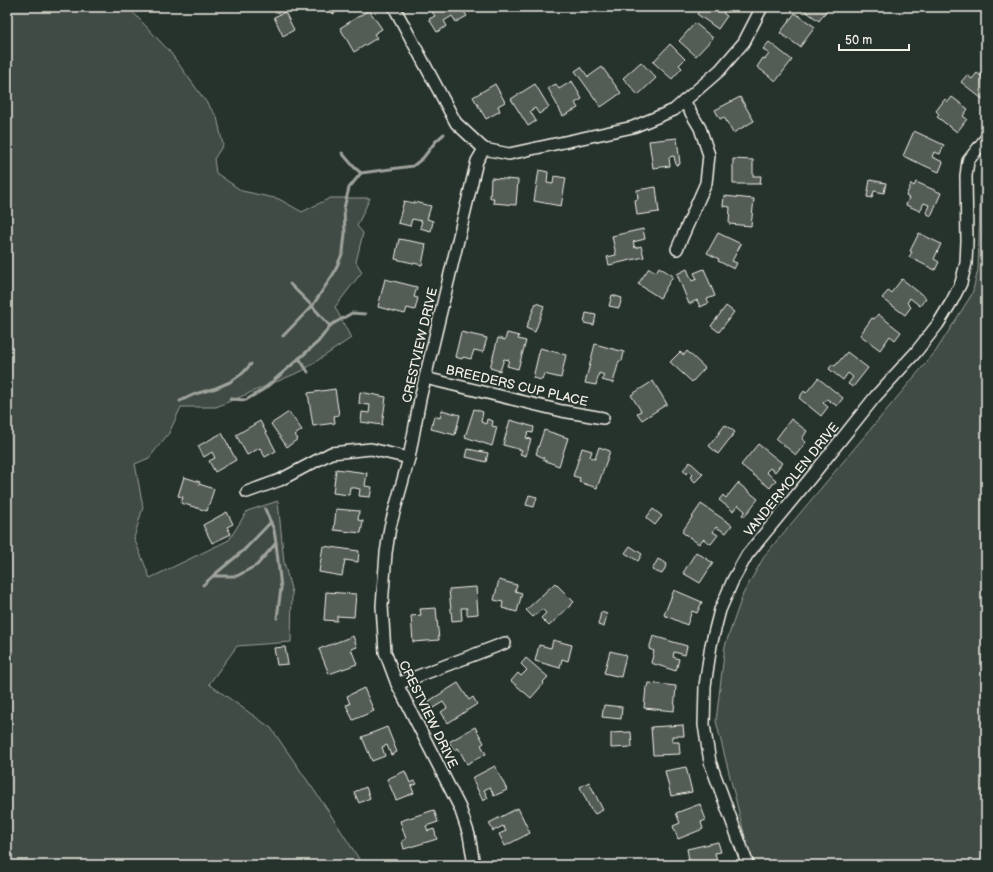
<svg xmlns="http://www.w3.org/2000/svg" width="993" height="872" viewBox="0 0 993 872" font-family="'Balsamiq Sans',sans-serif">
  <rect width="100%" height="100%" fill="#26332d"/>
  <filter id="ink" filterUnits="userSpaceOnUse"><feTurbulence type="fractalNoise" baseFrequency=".025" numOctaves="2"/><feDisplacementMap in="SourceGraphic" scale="8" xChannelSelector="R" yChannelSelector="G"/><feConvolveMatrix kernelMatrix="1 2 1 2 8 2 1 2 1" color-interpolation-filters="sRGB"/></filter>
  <g filter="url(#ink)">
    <g fill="#414b45" stroke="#9a9e96">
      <polygon points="7,7 128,7 170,52 217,117 223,145 214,159 216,173 242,191 279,199 302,212 330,198 370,198 357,226 363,233 356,262 362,272 335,307 351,338 302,371 216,407 181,407 169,433 149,458 135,464 143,507 134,538 150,578 229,540 247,511 278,501 284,562 292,593 291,642 237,646 209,684 271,728 327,809 363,865 7,865"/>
      <polygon points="986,158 986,865 752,865 716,721 725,646 743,594 765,555 936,351 972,294 978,270 981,171"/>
    </g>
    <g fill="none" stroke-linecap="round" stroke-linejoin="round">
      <g stroke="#9fa39b" stroke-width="3">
        <polyline points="342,153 354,167 361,173"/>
        <polyline points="290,284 312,306 330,326"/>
        <polyline points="283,336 313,305 334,273 343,252 345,234 344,208 349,188 361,173 413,166 423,158 436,141 444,134"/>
        <polyline points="299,358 308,372"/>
        <polyline points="230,399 246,400 264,389 318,342 331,325 352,313 365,314"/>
        <polyline points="180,401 195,394 216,388 230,382 243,373 251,364"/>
        <polyline points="276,543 281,588 277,618"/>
        <polyline points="214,575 244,550 271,522"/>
        <polyline points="203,585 213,576 237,576 257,565 276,543 274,530 265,509"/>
      </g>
    </g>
    <g fill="#525c55" stroke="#f4f1e8">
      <polygon points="329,7 345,7 333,14"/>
      <polygon points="435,7 461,7 467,16 456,22 452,16 444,21 447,26 437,32 429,19 435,16 431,10"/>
      <polygon points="702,7 728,7 723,13 727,16 718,29 697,14"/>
      <polygon points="800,7 829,7 819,21"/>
      <polygon points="369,10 382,29 374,34 377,38 354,52 340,28"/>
      <polygon points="285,12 294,30 283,36 274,17"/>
      <polygon points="795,13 815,27 800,47 780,33"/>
      <polygon points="695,23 713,38 696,56 679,41"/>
      <polygon points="769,42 792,60 776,81 757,67 763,58 765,59 769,54 763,49"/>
      <polygon points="670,44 685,59 679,65 682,68 672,79 653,62"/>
      <polygon points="641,62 656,78 638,95 623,78"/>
      <polygon points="581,67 588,77 602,67 621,93 601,107 575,71"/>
      <polygon points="986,69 986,102 961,82 967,75 972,79 977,73 981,76"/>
      <polygon points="572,81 582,99 575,103 578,108 563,116 548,88 556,84 559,89"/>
      <polygon points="495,84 505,102 498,106 500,111 486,119 473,97"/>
      <polygon points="535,84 549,107 539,114 535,108 530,111 536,121 528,126 511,99"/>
      <polygon points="740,97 754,121 733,133 724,117 720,119 715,110"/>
      <polygon points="952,97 968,109 963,116 967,119 957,132 937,117 939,114 936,111 945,99 948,102"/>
      <polygon points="914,131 944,145 940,154 934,152 932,157 943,162 939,172 903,156"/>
      <polygon points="677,138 680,164 676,165 674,156 669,157 670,166 653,168 649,141"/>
      <polygon points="733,159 753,160 753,176 761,176 760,184 733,184"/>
      <polygon points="539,170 548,172 547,183 553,184 554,176 566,178 561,206 534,201"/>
      <polygon points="491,178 518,180 516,205 493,203 494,198 490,198"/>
      <polygon points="870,180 886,183 884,193 874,191 872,198 867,197"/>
      <polygon points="916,182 941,193 931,216 926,213 929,205 924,203 920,211 906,205 909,198 906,196 911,184 914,186"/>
      <polygon points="656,187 659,212 637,215 635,200 638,199 637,190"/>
      <polygon points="724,196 754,199 751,226 729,224 730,207 723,206"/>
      <polygon points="404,201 414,203 414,202 431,206 427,219 433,221 431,231 420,228 422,221 412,219 410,226 398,223"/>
      <polygon points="643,229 645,239 633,242 635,248 641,246 644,257 609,265 607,257 616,255 612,236"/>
      <polygon points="718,233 741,244 732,261 737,263 734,269 718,261 719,259 707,253"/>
      <polygon points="919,233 941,244 934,259 939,262 935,270 909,257 912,252 910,251"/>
      <polygon points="399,239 426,244 422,265 395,259"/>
      <polygon points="659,267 673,276 660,298 638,284 649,268 656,272"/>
      <polygon points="687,269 692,281 697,279 694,273 704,269 715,296 707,299 709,303 700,307 697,300 689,304 677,274"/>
      <polygon points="385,279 417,287 414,297 418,298 415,310 407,308 405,314 378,307"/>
      <polygon points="902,279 926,298 920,306 910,298 907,303 911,307 905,315 882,298 888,291 891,293"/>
      <polygon points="612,295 622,298 619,308 609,306"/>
      <polygon points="536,303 544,306 535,332 526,328"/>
      <polygon points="726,306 734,312 719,332 711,326"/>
      <polygon points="586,313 596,315 594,325 584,323"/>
      <polygon points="878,314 901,332 895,340 890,336 880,350 860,335 872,318 874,319"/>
      <polygon points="461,332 487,338 483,352 474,350 471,359 463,357 462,359 455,357"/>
      <polygon points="507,333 519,336 518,339 526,341 518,369 507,366 509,360 504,359 500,371 490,368 498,338 505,340"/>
      <polygon points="595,344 624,352 622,361 619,361 613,383 602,380 604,375 599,373 596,385 585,383"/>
      <polygon points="540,348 566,355 561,378 544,374 542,380 533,378"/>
      <polygon points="687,351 705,368 692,382 670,362 680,352 684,355"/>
      <polygon points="847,352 868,368 853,387 848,384 853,377 848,373 843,380 829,369 832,364 835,366"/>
      <polygon points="818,378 843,398 837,406 827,399 823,403 828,407 821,416 799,398 804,391 806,393"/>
      <polygon points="653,381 667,404 642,420 637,413 641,411 631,395"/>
      <polygon points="335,389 339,415 334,416 335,423 313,426 308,393"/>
      <polygon points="360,392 386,397 382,425 361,422 362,412 369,413 370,405 359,404"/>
      <polygon points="474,409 483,412 481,422 486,424 487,419 493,421 492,426 497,427 492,446 465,437"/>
      <polygon points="442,410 460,415 455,435 431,429 434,416 440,418"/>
      <polygon points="289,412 302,430 295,435 298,439 287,447 271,424"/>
      <polygon points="791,419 807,431 802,439 806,442 796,455 776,439"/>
      <polygon points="510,420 534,427 533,433 528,432 526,438 531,439 526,456 520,454 522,450 503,445"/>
      <polygon points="260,421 276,451 265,457 260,448 247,455 236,435"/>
      <polygon points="725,425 735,432 718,454 709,446"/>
      <polygon points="544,430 568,438 559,466 543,460 544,458 536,454"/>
      <polygon points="222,433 236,460 215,472 209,461 215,458 212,452 204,457 198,446"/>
      <polygon points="758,444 782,463 775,472 770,468 766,472 776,480 770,488 741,465"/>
      <polygon points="599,447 610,451 597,488 579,482 580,478 573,476 582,448 592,451 590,457 595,459"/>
      <polygon points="468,449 488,453 486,462 466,457"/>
      <polygon points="690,462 703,474 695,482 690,477 693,474 689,471 686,474 683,470"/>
      <polygon points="336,469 367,473 365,486 372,487 370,497 359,496 360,489 350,487 349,495 333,493"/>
      <polygon points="184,477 200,482 199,484 214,489 207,511 181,503 183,497 178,496"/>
      <polygon points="738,483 758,499 744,517 742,515 745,511 738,505 733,511 719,500 723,495 726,498"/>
      <polygon points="529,495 537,497 534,507 526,505"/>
      <polygon points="701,504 732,525 726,533 716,527 713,532 718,535 711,544 703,539 699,544 682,532"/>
      <polygon points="336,509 359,511 358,520 363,521 361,533 334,530"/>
      <polygon points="653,509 662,516 655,525 646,518"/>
      <polygon points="227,512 233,524 227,527 231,534 212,543 203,525"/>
      <polygon points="323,546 359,551 358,562 345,560 342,576 319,572"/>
      <polygon points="630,546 642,554 638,561 625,553"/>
      <polygon points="696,552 713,563 700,583 683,573"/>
      <polygon points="658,559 667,564 662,574 652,570"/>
      <polygon points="499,580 517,585 515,591 522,593 517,612 502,608 503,602 494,600"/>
      <polygon points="555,583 574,602 549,626 541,618 546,613 542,609 533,617 526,610"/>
      <polygon points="476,587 478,614 467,615 467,608 461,608 462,620 452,621 449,589"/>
      <polygon points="674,590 702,602 697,613 692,611 687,625 664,615"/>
      <polygon points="326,592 356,594 354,617 337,616 337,621 324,620"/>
      <polygon points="436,608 439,640 413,642 411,616 421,615 420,609"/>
      <polygon points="601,612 607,614 604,627 598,625"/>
      <polygon points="353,636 357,647 351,649 357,664 329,674 319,649"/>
      <polygon points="653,636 687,646 685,655 674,652 673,657 679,659 676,671 651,663 654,651 649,649"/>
      <polygon points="553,640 572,645 568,661 562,659 560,668 535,661 539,645 551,648"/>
      <polygon points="285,647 288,664 277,665 274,648"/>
      <polygon points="610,651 626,655 621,677 604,673"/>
      <polygon points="526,658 548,677 543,682 544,683 531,698 511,681 518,673 521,676 527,670 521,664"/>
      <polygon points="458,683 469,700 473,697 477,704 448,723 441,712 447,708 443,702 433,708 429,701"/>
      <polygon points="649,683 676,686 674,711 644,708 646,687 648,687"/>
      <polygon points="364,688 374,711 353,720 346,705 350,704 347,696"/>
      <polygon points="604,705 622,707 621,719 602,717"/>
      <polygon points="683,725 684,736 672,736 672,742 679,742 680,754 653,755 651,727"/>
      <polygon points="387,727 397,752 391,755 387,745 382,747 385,756 372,761 362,737"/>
      <polygon points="475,727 484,743 481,745 486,754 467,764 458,748 454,750 449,742"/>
      <polygon points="631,732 632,747 611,748 611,733"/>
      <polygon points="495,766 507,790 494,796 490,787 484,790 488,798 483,801 472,778"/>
      <polygon points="686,767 692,792 671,796 665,771"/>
      <polygon points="405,771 410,783 415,781 417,784 411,786 414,793 396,800 387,779"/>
      <polygon points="589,782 603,810 595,814 592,810 591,810 580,787"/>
      <polygon points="366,787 370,798 359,803 354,792"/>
      <polygon points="700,804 706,820 701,822 703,829 678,839 673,826 680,823 676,813"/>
      <polygon points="518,808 530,833 505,846 499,834 506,831 503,826 493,831 489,823"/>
      <polygon points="434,810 438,822 426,826 428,831 434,829 437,839 404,849 402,841 406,839 400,821"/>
      <polygon points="718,842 721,852 715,853 718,865 690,865 687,849"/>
    </g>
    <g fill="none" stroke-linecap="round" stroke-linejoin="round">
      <defs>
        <g id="street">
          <polyline points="394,7 456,123 484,149"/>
          <polyline points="677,249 706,183 709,155 700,128 684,101"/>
          <polyline points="425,378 562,411 603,418"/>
          <polyline points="247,492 280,480 331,453 371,449 409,458"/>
          <polyline points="397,684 505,643"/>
          <polyline points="474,865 469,835 460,808 397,684 385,652 382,606 386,553 390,527 409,458 420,399 477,161 484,149 509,154 633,127 674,110 720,70 744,42 762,7"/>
          <polyline points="748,865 710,762 704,725 705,686 711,645 720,610 733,580 747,555 812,476 875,397 916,352 938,324 952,301 961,283 966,263 967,241 966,176 968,161 986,138"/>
        </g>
      </defs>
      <use href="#street" stroke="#f4f1e8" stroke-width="14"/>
      <use href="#street" stroke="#26332d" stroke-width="11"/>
    </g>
  </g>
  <g text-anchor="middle" stroke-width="3.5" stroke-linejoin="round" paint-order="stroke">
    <g font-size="13" fill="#f4f1e8" stroke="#26332d">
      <text transform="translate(419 345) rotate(-77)" y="5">CRESTVIEW DRIVE</text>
      <text transform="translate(517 385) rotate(13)" y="5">BREEDERS CUP PLACE</text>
      <text transform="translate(791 479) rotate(-51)" y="5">VANDERMOLEN DRIVE</text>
      <text transform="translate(429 714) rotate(64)" y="5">CRESTVIEW DRIVE</text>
    </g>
  </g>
  <rect width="993" height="872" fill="none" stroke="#26332d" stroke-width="24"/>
  <rect x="12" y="12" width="969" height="848" fill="none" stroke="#f4f1e8" stroke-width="1.5" filter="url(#ink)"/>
  <path d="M839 44v6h70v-6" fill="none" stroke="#f4f1e8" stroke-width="2"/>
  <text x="845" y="44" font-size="12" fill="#f4f1e8" stroke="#26332d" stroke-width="3" paint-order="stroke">50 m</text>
</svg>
